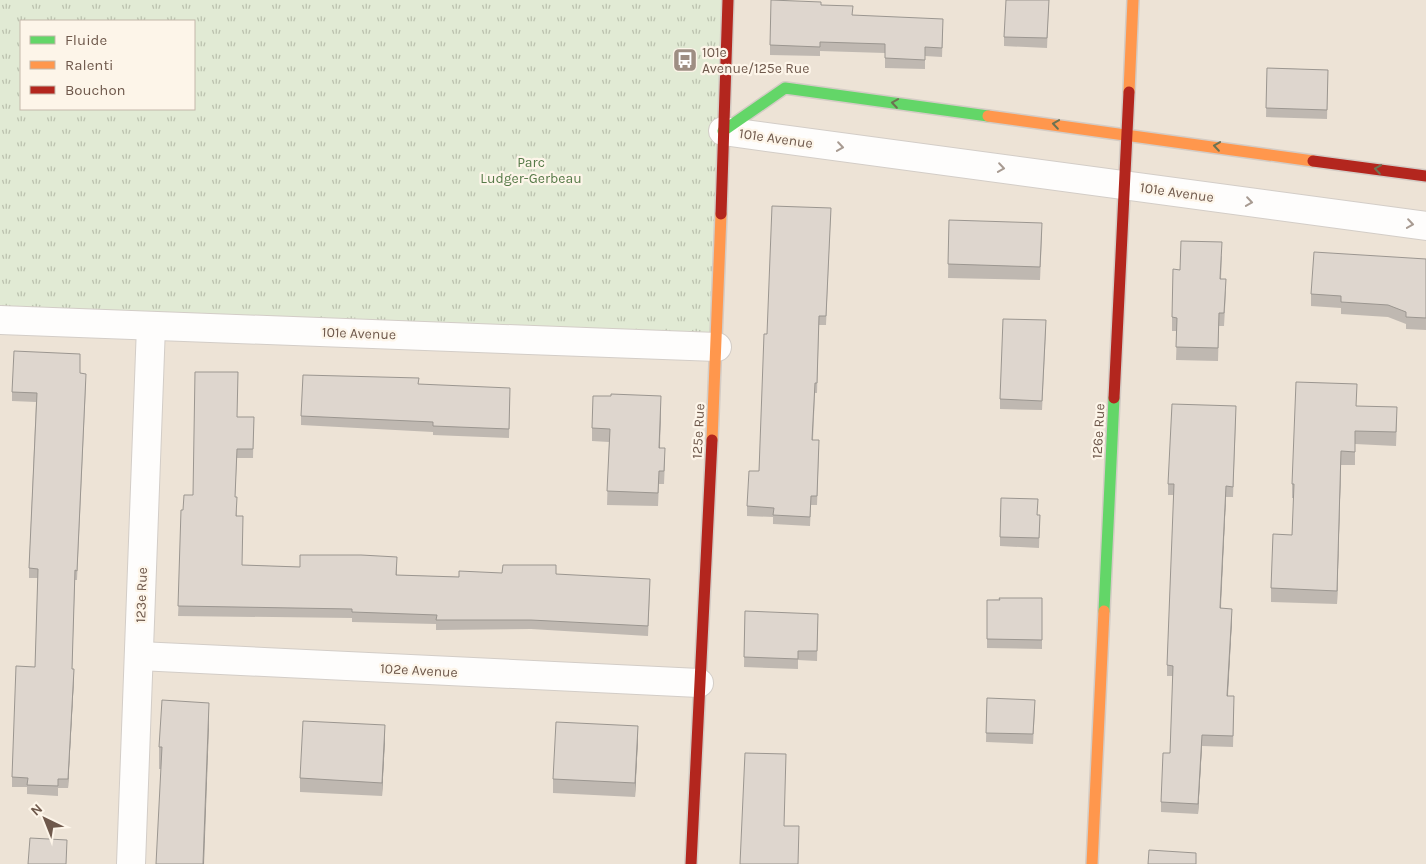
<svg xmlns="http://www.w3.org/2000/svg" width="1426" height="864" viewBox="0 0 1426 864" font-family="Karla,sans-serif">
  <defs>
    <pattern id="park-tufts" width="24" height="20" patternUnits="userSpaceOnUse" patternTransform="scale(1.25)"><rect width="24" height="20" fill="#e1ead4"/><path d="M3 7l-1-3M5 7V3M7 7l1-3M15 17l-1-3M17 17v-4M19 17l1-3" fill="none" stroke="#bbc1ae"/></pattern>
  </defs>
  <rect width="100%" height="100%" fill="#f5f0e8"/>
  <polygon fill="#ede3d6" points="728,0 1426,0 1426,864 0,864 0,320"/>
  <path fill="url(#park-tufts)" fill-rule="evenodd" d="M0,0H728L717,347L0,320ZM21,21H194V109H21Z"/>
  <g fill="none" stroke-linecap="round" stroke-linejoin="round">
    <defs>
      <g id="street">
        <polyline points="723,131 1426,226"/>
        <polyline points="0,320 717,347"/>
        <polyline points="139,656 699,683"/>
        <polyline points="131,864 151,326"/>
      </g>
      <g id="fast">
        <polyline points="723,131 785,88 988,116"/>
        <polyline points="1104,611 1114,398"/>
      </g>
      <g id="slow">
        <polyline points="1129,92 1133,0"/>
        <polyline points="988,116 1313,161"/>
        <polyline points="712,440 721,214"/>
        <polyline points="1092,864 1104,611"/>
      </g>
      <g id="jam">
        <polyline points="1313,161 1426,176"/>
        <polyline points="721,214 728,0"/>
        <polyline points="1114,398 1129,92"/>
        <polyline points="691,864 712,440"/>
      </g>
    </defs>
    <use href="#street" stroke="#d3cdc7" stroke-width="30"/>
    <use href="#fast" stroke="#d4ccc5" stroke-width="14"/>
    <use href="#slow" stroke="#d4ccc5" stroke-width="14"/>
    <use href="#jam" stroke="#d4ccc5" stroke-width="14"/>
    <use href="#street" stroke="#fefdfc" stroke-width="28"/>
    <use href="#fast" stroke="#63d668" stroke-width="11"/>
    <use href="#slow" stroke="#ff974d" stroke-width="11"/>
    <use href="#jam" stroke="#b3261e" stroke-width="11"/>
  </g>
  <g fill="#bfb8b1">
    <polygon points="1049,0 1047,48 1004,46 1004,37"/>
    <polygon points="821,5 853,15 943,29 942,57 925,56 925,69 885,68 885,53 820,51 820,56 770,55 770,45"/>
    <polygon points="1267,68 1328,70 1327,119 1266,117"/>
    <polygon points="831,208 826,325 819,325 817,393 815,393 813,440 819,449 817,505 811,505 810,526 773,524 773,517 747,516 747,506 759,471 767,334"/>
    <polygon points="949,220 1042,236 1040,280 948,278"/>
    <polygon points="1222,256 1221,279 1226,292 1224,326 1219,326 1218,361 1176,360 1177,331 1172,331 1172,317 1180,270"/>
    <polygon points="1426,259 1426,330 1406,329 1406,324 1388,317 1341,314 1341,308 1311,306 1311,294"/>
    <polygon points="1046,330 1042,410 1000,409 1000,399"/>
    <polygon points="80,373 86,383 77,580 75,580 72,669 74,678 68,788 58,788 58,796 27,794 27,787 12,787 12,777 35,667 38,578 29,578 29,568 36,402 12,401 12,392"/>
    <polygon points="419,384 510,397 509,438 433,435 433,432 301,425 301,416"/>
    <polygon points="611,396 661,409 660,448 665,461 664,484 659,484 658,506 607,505 609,442 592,441 592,428"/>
    <polygon points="1356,406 1397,420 1396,446 1355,444 1355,465 1341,465 1337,604 1271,602 1271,588 1292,535 1294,498 1292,498 1292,484"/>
    <polygon points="238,417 254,417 253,458 237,458 235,497 242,565 300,567 397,566 397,575 459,577 556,574 650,588 648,636 531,629 436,630 436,624 352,622 352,618 178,616 183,510 193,495"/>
    <polygon points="1236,417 1233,497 1226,497 1221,608 1232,620 1228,696 1234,707 1233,747 1202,746 1198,814 1161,812 1161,802 1170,753 1173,676 1167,676 1167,665 1174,495 1168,495 1168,484"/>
    <polygon points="1038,515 1040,515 1039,548 1000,546 1000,537"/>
    <polygon points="1042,598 1042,649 987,648 987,600"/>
    <polygon points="745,611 818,623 817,661 798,660 798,669 744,667"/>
    <polygon points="987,698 1035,709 1033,744 986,742"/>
    <polygon points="209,725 161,769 159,769 159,747"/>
    <polygon points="385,739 382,796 300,792 300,778"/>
    <polygon points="638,739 635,797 553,793 553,779"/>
  </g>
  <g fill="#9b9690">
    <polygon points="661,396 661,409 659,461 659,448"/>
    <polygon points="1341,451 1341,465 1337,604 1337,591"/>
    <polygon points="1226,486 1226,497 1220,619 1220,608"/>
    <polygon points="1232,609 1232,620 1227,707 1227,696"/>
    <polygon points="74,669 74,678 68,788 68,779"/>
    <polygon points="209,703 209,725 204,864 203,864"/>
    <polygon points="385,725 385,739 382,796 382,783"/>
    <polygon points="638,726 638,739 635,797 635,783"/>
    <polygon points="1202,735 1202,746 1198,814 1198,804"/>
  </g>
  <g fill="#ded6ce" stroke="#9b9690">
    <polygon points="771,0 821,2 821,5 853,6 852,15 943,19 942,48 925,47 925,60 885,58 885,44 820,42 820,47 770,45"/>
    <polygon points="1006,0 1049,0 1047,38 1004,37"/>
    <polygon points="1267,68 1328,70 1327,110 1266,108"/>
    <polygon points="772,206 831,208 826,316 819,316 817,383 815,383 812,440 819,440 817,496 811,496 810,517 773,515 774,508 747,506 749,471 759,471 764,334 767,334"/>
    <polygon points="949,220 1042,223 1040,267 948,264"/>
    <polygon points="1181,241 1222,242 1220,279 1226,279 1224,313 1219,313 1218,348 1176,347 1177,318 1172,317 1173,269 1180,270"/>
    <polygon points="1314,252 1426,259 1426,318 1406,317 1406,312 1388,305 1341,302 1341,296 1311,294"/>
    <polygon points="1003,319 1046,320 1042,401 1000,399"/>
    <polygon points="14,351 80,354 80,373 86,374 77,571 75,570 72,669 74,669 68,779 58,779 58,786 27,785 28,778 12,777 16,666 35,667 38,569 29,568 37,393 12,392"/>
    <polygon points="195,372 238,372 237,417 254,417 253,449 237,449 235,497 237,497 236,516 243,516 242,565 300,567 300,555 361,555 397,557 396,575 459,577 459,571 502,573 503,565 556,565 556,574 650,579 648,626 531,620 436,620 437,615 352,612 352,609 178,606 181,510 183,510 184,495 193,495"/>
    <polygon points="303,375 419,378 418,384 510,388 509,429 433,426 433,422 301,416"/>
    <polygon points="1296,382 1357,384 1356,406 1397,407 1396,432 1355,431 1355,452 1341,451 1337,591 1271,588 1273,534 1292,535 1294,484 1292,484"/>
    <polygon points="611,394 661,396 659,448 665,448 664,471 659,471 658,493 607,491 610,429 592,428 593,396 611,396"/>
    <polygon points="1172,404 1236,406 1233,487 1226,486 1220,608 1232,609 1227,696 1234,696 1233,736 1202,735 1198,804 1161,802 1163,753 1170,753 1173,666 1167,665 1174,484 1168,484"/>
    <polygon points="1001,498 1038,499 1037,515 1040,515 1039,538 1000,537"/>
    <polygon points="999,598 1042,598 1042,640 987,639 987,600 1000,600"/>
    <polygon points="745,611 818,614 817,651 798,651 798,659 744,657"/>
    <polygon points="987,698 1035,700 1033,734 986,733"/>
    <polygon points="162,700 209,703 203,864 156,864 162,747 159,747"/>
    <polygon points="303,721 385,725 382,783 300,778"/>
    <polygon points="556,722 638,726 635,783 553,779"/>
    <polygon points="745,753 786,754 784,826 799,826 798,864 740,864"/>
    <polygon points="30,838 67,840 66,864 28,864"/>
    <polygon points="1149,850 1196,853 1196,864 1148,864"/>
  </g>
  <defs><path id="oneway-chevron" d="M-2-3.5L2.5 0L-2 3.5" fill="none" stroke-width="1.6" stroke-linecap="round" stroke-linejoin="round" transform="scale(1.25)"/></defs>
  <g stroke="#6d7252">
    <use href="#oneway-chevron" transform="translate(895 103) rotate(-172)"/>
    <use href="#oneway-chevron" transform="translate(1056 124) rotate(-172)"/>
    <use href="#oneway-chevron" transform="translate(1217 146) rotate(-172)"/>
    <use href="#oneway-chevron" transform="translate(1378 169) rotate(-172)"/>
  </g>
  <g stroke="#a89b92">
    <use href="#oneway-chevron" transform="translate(840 147) rotate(8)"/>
    <use href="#oneway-chevron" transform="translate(1001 168) rotate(8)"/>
    <use href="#oneway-chevron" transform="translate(1249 202) rotate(8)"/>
    <use href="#oneway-chevron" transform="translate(1410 224) rotate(8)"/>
  </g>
  <defs>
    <symbol id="bus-square" viewBox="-11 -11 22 22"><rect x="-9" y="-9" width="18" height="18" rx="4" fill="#9e8e83" stroke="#fdf5e9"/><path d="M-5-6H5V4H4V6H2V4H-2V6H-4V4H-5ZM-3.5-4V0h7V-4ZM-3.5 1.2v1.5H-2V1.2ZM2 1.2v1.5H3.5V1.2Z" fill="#fff"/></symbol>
  </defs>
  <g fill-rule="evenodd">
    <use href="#bus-square" x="671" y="46" width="28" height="28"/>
  </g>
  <g text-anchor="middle" stroke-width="4.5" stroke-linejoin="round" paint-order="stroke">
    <g font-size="14" fill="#6f594c" stroke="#fdf5e9" text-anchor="start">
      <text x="702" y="57">101e<tspan x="702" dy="16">Avenue/125e Rue</tspan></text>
    </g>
    <g font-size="14" fill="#6f594c" stroke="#fdf5e9">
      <text transform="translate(776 138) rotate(8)" y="5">101e Avenue</text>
      <text transform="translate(1177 192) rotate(8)" y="5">101e Avenue</text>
      <text transform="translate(359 333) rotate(2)" y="5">101e Avenue</text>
      <text transform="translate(698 431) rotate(-87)" y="5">125e Rue</text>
      <text transform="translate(1098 431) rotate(-87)" y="5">126e Rue</text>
      <text transform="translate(141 595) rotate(-88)" y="5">123e Rue</text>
      <text transform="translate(419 670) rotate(3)" y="5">102e Avenue</text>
    </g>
    <g font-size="14" fill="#567a48" stroke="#fdf5e9">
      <text x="531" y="167">Parc<tspan x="531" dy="16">Ludger-Gerbeau</tspan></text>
    </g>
  </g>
  <rect x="20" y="20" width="175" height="90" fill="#fdf5e9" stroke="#c4b7aa"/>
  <rect x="30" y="36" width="25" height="8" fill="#63d668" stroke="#c4b7aa"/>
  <text x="65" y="45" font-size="15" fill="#6f594c">Fluide</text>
  <rect x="30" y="61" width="25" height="8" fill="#ff974d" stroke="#c4b7aa"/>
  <text x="65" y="70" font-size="15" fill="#6f594c">Ralenti</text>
  <rect x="30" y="86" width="25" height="8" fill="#b3261e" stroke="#c4b7aa"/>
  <text x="65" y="95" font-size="15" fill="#6f594c">Bouchon</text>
  <g transform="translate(45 819) rotate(317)" stroke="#fdf5e9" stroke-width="4" paint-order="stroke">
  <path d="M0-4L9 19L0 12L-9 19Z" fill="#6f594c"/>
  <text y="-8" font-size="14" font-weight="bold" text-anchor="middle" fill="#6f594c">N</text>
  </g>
</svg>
